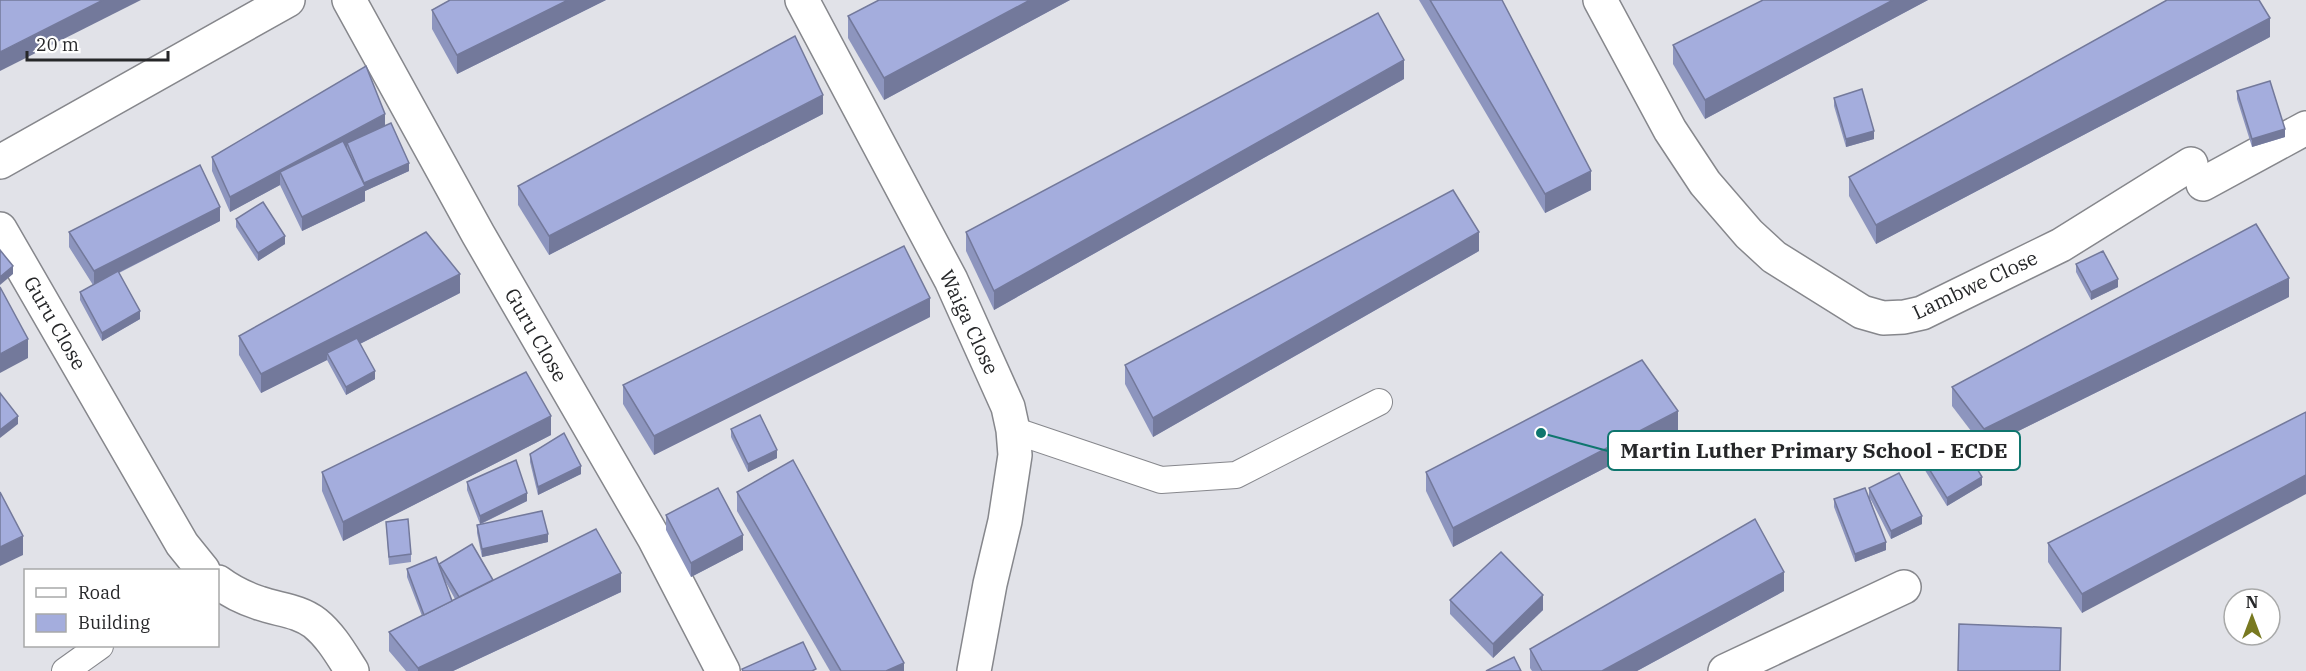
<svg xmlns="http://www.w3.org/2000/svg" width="2306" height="671" viewBox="0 0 2306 671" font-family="'IBM Plex Serif',serif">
  <rect width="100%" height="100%" fill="#e1e2e8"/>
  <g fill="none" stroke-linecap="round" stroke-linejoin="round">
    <defs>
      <g id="service">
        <polyline points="1013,430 1161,480 1236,475 1379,402"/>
        <polyline points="65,671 100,646"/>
      </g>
      <g id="minor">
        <polyline points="349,0 478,234 654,538 723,671"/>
        <polyline points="802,0 951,280 1008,407 1013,430 1015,455 1005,521 990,584 974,671"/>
        <polyline points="1600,0 1670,130 1705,183 1749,234 1774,257 1862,312 1883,318 1904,317 1922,313 2061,245 2191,164"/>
        <polyline points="2203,184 2306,128"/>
        <polyline points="0,229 182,544 203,570"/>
        <path d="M218,582C230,591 244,598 259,603C278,610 298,610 315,623C331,636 341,654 352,671"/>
        <polyline points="1725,671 1904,587"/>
      </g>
      <polyline id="tertiary" points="0,162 288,0"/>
    </defs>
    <use href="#service" stroke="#86878c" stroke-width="28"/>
    <use href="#minor" stroke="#86878c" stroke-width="36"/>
    <use href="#tertiary" stroke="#86878c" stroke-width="36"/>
    <use href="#service" stroke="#fff" stroke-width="26"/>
    <use href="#minor" stroke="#fff" stroke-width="33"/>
    <use href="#tertiary" stroke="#fff" stroke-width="33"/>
  </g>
  <g fill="#8d95be" fill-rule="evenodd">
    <polygon points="450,0 606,0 457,74 432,29 432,10"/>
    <polygon points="879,0 1070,0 884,100 848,38 848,16"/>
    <polygon points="1419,0 1502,0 1591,190 1545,213"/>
    <polygon points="1763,0 1928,0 1705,119 1673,64 1673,45"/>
    <polygon points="2270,37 1876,244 1849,196 1849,177"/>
    <polygon points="1404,79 994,310 966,251 966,232"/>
    <polygon points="2237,91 2285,137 2252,147 2237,99"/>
    <polygon points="1834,98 1874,139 1846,147 1834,106"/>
    <polygon points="823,114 549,255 518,205 518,186"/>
    <polygon points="385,126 409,171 365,191 365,201 302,231 280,185 230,212 212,171 212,157"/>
    <polygon points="236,219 285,244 258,261 236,227"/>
    <polygon points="220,221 119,273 140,319 102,341 80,300 80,292 93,285 69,247 69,232"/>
    <polygon points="1479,251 1153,437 1125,384 1125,365"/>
    <polygon points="2076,264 2118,287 2091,300 2076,272"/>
    <polygon points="460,293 360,344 375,379 346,395 327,360 261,393 239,355 239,336"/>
    <polygon points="2289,297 1984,448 1952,406 1952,387"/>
    <polygon points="930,317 654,455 623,404 623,385"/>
    <polygon points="2306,412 2082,613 2048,562 2048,543"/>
    <polygon points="731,429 777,458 748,472 731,437"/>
    <polygon points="1678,430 1453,547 1426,491 1426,472"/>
    <polygon points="551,435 343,541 322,491 322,472"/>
    <polygon points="530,454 581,474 538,495 530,462"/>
    <polygon points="1923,459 1982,485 1947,506 1923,467"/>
    <polygon points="467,482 527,501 481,524 548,542 482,557 477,533 477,525 480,524 467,490"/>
    <polygon points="1869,488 1922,524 1891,539 1870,498 1886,550 1855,562 1834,507 1834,499 1869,496"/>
    <polygon points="737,492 904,671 830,671 737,511"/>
    <polygon points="666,515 743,550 691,577 666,530"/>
    <polygon points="386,522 411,554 411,562 389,565"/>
    <path d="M439,564L493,580L621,592L453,671H406L389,651V632L422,616L407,577V569L439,568ZM444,579L455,599L452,601Z"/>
    <polygon points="1784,591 1637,671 1532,671 1530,668 1530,649"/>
    <polygon points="1450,600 1543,610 1493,658 1450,614"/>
  </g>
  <g fill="#73799b">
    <polygon points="103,0 141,0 0,71 0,52"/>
    <polygon points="568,0 606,0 457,74 457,55"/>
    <polygon points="1030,0 1070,0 884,100 884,78"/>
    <polygon points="1893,0 1928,0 1705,119 1705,100"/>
    <polygon points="2270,18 2270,37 1876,244 1876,225"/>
    <polygon points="1404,60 1404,79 994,310 994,291"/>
    <polygon points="823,95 823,114 549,255 549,236"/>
    <polygon points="385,114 385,129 347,143 347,149 280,172 280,185 230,212 230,197"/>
    <polygon points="2285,129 2285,137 2252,147 2252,139"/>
    <polygon points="1874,131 1874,139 1846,147 1846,139"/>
    <polygon points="409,163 409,171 365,191 365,201 302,231 302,217 364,187 364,183"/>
    <polygon points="1591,171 1591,190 1545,213 1545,194"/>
    <polygon points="220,207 220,221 94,285 94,271"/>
    <polygon points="1479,232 1479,251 1153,437 1153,418"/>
    <polygon points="285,236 285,244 258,261 258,253"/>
    <polygon points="13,266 13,274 0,285 0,277"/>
    <polygon points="460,274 460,293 330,359 327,353 327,360 261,393 261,374"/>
    <polygon points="2289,278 2289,297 1984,448 1984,429"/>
    <polygon points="2118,279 2118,287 2091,300 2091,292"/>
    <polygon points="930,298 930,317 654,455 654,436"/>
    <polygon points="140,311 140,319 102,341 102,333"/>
    <polygon points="28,339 28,358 0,373 0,354"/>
    <polygon points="375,371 375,379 346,395 346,387"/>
    <polygon points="1678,411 1678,430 1453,547 1453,528"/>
    <polygon points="18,416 18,424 0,438 0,430"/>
    <polygon points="551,416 551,435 343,541 343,522"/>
    <polygon points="777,450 777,458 748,472 748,464"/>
    <polygon points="581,466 581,474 538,495 538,487"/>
    <polygon points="2306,475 2306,494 2082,613 2082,594"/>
    <polygon points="1982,477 1982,485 1947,506 1947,498"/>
    <polygon points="527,493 527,501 480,524 480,516"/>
    <polygon points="1922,516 1922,524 1891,539 1891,531"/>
    <polygon points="548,534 548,542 482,557 482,549"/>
    <polygon points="743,535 743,550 691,577 691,563"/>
    <polygon points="23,536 23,555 0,566 0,547"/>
    <polygon points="1886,542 1886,550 1855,562 1855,554"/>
    <polygon points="1784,572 1784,591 1637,671 1602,671"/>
    <polygon points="621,573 621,592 453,671 418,671 418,668"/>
    <polygon points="1543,595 1543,610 1493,658 1493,644"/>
    <polygon points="904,663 904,671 886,671"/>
  </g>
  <g fill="#a4addd" stroke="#73799b" stroke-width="1.5">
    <polygon points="0,0 103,0 0,52"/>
    <polygon points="450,0 568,0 457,55 432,10"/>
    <polygon points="879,0 1030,0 884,78 848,16"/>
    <polygon points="1430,0 1502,0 1591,171 1545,194"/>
    <polygon points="1763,0 1893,0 1705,100 1673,45"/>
    <polygon points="2167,0 2259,0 2270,18 1876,225 1849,177"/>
    <polygon points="1378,13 1404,60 994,291 966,232"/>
    <polygon points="795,36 823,95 549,236 518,186"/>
    <polygon points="366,66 385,114 230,197 212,157"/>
    <polygon points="2270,81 2285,129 2252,139 2237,91"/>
    <polygon points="1862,89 1874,131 1846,139 1834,98"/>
    <polygon points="391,123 409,163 364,183 347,143"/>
    <polygon points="343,141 365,186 302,217 280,172"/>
    <polygon points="200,165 220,207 94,271 69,232"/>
    <polygon points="1453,190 1479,232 1153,418 1125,365"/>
    <polygon points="263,202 285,236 258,253 236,219"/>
    <polygon points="2256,224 2289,278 1984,429 1952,387"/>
    <polygon points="426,232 460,274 261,374 239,336"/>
    <polygon points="904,246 930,298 654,436 623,385"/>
    <polygon points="0,250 13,266 0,277"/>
    <polygon points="2103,251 2118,279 2091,292 2076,264"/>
    <polygon points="118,271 140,311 102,333 80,292"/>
    <polygon points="0,287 28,339 0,354"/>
    <polygon points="357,338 375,371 346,387 327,353"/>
    <polygon points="1642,360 1678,411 1453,528 1426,472"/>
    <polygon points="526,372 551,416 343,522 322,472"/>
    <polygon points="0,393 18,416 0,430"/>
    <polygon points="2306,412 2306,475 2082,594 2048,543"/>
    <polygon points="760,415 777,450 748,464 731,429"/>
    <polygon points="564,433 581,466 538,487 530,454"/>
    <polygon points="1959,438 1982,477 1947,498 1923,459"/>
    <polygon points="516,460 527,493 480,516 467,482"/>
    <polygon points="793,460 904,663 886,671 841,671 737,492"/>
    <polygon points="1899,473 1922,516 1891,531 1869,488"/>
    <polygon points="718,488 743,535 691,563 666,515"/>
    <polygon points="1865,488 1886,542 1855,554 1834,499"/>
    <polygon points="0,492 23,536 0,547"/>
    <polygon points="542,511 548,534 482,549 477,525"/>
    <polygon points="408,519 411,554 389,557 386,522"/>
    <polygon points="1755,519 1784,572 1602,671 1542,671 1530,649"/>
    <polygon points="596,529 621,573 418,668 389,632"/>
    <polygon points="472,544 493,580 459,597 439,564"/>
    <polygon points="1501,552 1543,595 1493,644 1450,600"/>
    <polygon points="436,557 452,601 424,615 407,569"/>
    <polygon points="1959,624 2061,628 2060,671 1958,671"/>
    <polygon points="803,642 816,669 812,671 743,671 742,669"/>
    <polygon points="1514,657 1521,671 1486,671"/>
  </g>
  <g text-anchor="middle" stroke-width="4.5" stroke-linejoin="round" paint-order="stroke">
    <g font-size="20" fill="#262729" stroke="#fff">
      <text transform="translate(1975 285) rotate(-25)" y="7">Lambwe Close</text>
      <text transform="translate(969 322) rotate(65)" y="7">Waiga Close</text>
      <text transform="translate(55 323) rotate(60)" y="7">Guru Close</text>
      <text transform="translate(536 335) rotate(60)" y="7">Guru Close</text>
    </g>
  </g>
  <path fill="none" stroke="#0f766e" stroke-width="2" d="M1541 433L1608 451"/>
  <circle fill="#0f766e" stroke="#fff" stroke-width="2" cx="1541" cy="433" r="6"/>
  <rect fill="#fff" stroke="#0f766e" stroke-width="2" x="1608" y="431" width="412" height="39" rx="6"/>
  <g font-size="21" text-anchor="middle" font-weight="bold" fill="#262729">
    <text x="1814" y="458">Martin Luther Primary School - ECDE</text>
  </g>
  <rect x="24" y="569" width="195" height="78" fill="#ffffff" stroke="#a8a9a9" stroke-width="1.5"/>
  <rect x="36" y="588" width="30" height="9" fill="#ffffff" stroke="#a8a9a9" stroke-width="1.5"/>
  <text x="78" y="599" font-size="18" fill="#262729">Road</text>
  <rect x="36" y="614" width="30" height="18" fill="#a4addd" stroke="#a8a9a9" stroke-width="1.5"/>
  <text x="78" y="629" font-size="18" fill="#262729">Building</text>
  <g transform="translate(2252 617)"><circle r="28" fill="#ffffff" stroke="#a8a9a9" stroke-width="1.5"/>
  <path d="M0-4.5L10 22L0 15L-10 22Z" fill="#787920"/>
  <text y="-9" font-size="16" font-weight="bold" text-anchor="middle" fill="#262729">N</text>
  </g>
  <path d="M27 51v9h141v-9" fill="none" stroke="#262729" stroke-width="3"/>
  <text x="36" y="51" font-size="18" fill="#262729" stroke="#ffffff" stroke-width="4.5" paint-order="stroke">20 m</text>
</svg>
